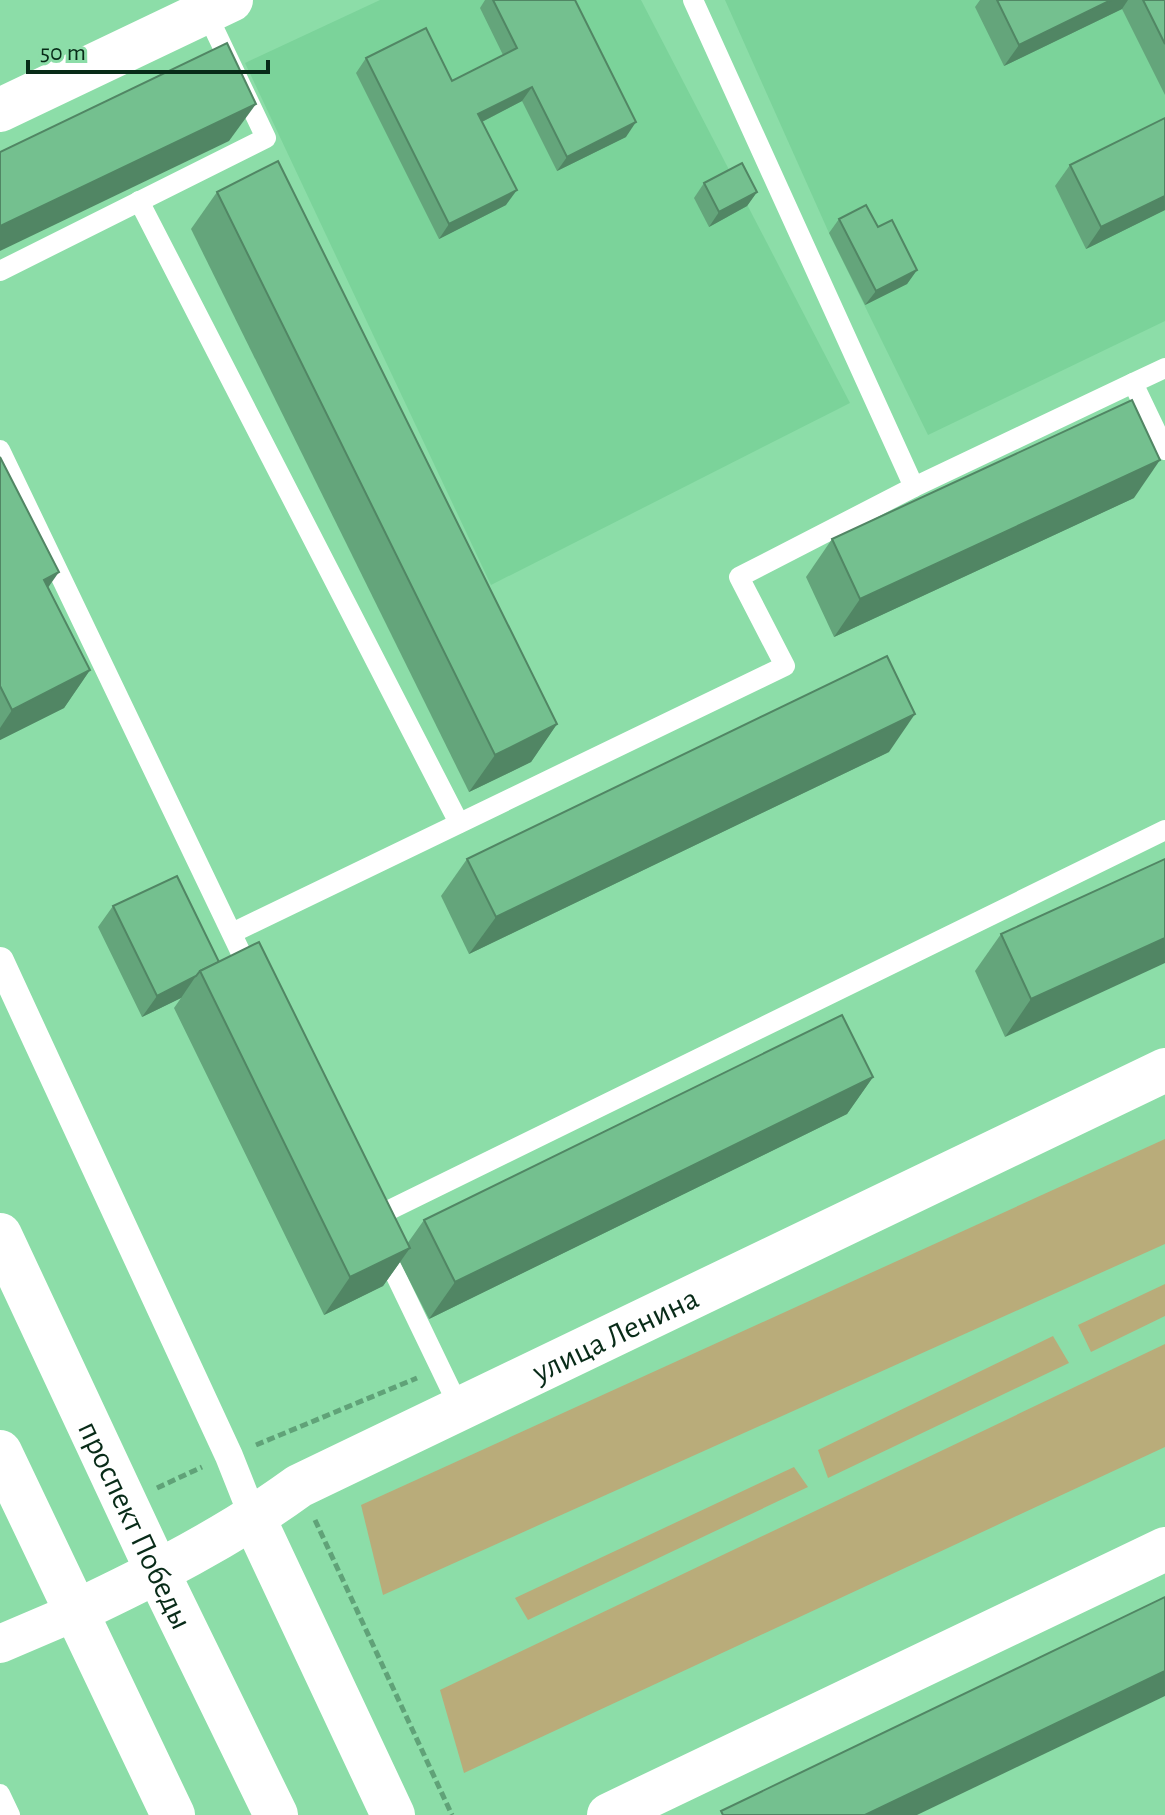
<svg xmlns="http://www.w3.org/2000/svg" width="1165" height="1815" viewBox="0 0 1165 1815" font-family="'Alegreya Sans',sans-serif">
  <rect width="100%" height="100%" fill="#8cdda8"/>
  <g fill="#7bd39a">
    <polygon points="380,0 641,0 850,403 491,585 245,63"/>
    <polygon points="725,0 1165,0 1165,321 928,435 829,233"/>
  </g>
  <g fill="#b9ac7a">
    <polygon points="1165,1139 1165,1244 383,1595 361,1505"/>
    <polygon points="1165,1284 1165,1316 1091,1352 1078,1325"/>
    <polygon points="1053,1336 1069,1363 828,1478 818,1450"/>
    <polygon points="1165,1344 1165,1447 464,1773 440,1690"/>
    <polygon points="794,1467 808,1487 528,1620 515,1598"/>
  </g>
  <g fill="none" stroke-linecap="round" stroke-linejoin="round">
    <g stroke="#60a278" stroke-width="5" stroke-dasharray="8 4" stroke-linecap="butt">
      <polyline points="256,1445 417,1378"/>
      <polyline points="157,1488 202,1467"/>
      <polyline points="315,1520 452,1815"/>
    </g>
    <g stroke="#fff" stroke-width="20">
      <polyline points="693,0 914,487 1133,383"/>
      <polyline points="139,201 459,823"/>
      <polyline points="0,271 266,138 206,12"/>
      <polyline points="1165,368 1133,383 1165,450"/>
      <polyline points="0,450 252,976"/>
      <polyline points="232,933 785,666 739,577 914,487"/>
      <polyline points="369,1220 1165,830"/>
      <polyline points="382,1247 460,1409"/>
      <polyline points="0,1794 10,1815"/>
    </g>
    <polyline stroke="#fff" stroke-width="28" points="0,961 229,1456 254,1519"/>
    <polyline stroke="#fff" stroke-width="38" points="0,1644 75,1612"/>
    <g stroke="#fff" stroke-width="44">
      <polyline points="0,110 231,0"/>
      <path id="s1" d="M0,1235L158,1573L276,1815"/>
      <polyline points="0,1452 173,1815"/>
      <polyline points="254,1519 393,1815"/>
      <path id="s2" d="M75,1612C153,1575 229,1537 299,1486L1165,1070"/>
      <polyline points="609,1815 1165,1549"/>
    </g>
  </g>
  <g fill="#64a57b">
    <polygon points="485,0 575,0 626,137 557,171 522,101 482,122 506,205 439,239 356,73 366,58 452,81 503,55 480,8"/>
    <polygon points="980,0 1165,0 1165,95 1122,9 1004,66 975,7"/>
    <polygon points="1070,165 1165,210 1086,249 1055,186"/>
    <polygon points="704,183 757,192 747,206 709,227 694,198"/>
    <polygon points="217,192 557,724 531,762 469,792 191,229"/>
    <polygon points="839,219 878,227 917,270 907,284 865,305 829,233"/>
    <polygon points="0,457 48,588 90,670 64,708 0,740"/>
    <polygon points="1134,498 834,637 806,577 832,539"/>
    <polygon points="889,752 469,954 441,896 467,859"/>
    <polygon points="1165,859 1005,1037 975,971 1001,934"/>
    <polygon points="113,906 219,962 407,1244 424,1220 873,1077 847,1114 429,1319 400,1262 383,1286 324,1315 174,1008 181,998 142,1017 98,927"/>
  </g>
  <g fill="#518664">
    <polygon points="1111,0 1128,0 1122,9 1004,66 1019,45"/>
    <polygon points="532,87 522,101 468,129 478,114"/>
    <polygon points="256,104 229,141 0,251 0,226"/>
    <polygon points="636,122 626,137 557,171 567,157"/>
    <polygon points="517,190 506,205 439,239 449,224"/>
    <polygon points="757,192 747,206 709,227 719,212"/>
    <polygon points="1165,196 1165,210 1086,249 1101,227"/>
    <polygon points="917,270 907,284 865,305 876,291"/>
    <polygon points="1160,460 1134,498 834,637 860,599"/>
    <polygon points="59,572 33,609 44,580"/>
    <polygon points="90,670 64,708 0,740 0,728 12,710"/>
    <polygon points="915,714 889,752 469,954 496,917"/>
    <polygon points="557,724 531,762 469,792 495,755"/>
    <polygon points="1165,938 1165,963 1005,1037 1031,999"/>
    <polygon points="196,976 181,998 142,1017 157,996"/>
    <polygon points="873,1077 847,1114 429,1319 455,1282"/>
    <polygon points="410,1248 383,1286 324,1315 350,1277"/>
    <polygon points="1165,1671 1165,1696 917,1815 865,1815"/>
  </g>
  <g fill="#74c08f" stroke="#518664" stroke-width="2">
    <polygon points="493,0 575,0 636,122 567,157 532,87 478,114 517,190 449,224 366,58 426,28 452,81 517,48"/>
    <polygon points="997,0 1111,0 1019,45"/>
    <polygon points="1143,0 1165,0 1165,44"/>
    <polygon points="227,43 256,104 0,226 0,152"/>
    <polygon points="1165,118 1165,196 1101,227 1070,165"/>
    <polygon points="278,161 557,724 495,755 217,192"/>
    <polygon points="742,163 757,192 719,212 704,183"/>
    <polygon points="866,205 878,227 892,220 917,270 876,291 839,219"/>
    <polygon points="1132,400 1160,460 860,599 832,539"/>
    <polygon points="0,457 59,572 44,580 90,670 12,710 0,686"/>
    <polygon points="887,656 915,714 496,917 467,859"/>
    <polygon points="1165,859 1165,938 1031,999 1001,934"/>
    <polygon points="177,876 219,962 200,971 196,976 157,996 113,906"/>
    <polygon points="259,942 410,1248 350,1277 200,971"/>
    <polygon points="842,1015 873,1077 455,1282 424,1220"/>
    <polygon points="1165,1597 1165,1671 865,1815 723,1815 721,1811"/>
  </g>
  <g text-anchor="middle" stroke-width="6" stroke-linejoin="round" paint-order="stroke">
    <g font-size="32" fill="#082b18" stroke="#8cdda8">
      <text dy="11" stroke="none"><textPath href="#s2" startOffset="608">улица Ленина</textPath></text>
      <text dy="11" stroke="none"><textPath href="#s1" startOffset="320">проспект Победы</textPath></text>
    </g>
  </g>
  <path d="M28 60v12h240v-12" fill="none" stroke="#082b18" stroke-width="4"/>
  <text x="40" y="60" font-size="24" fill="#082b18" stroke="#8cdda8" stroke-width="6" paint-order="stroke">50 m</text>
</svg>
